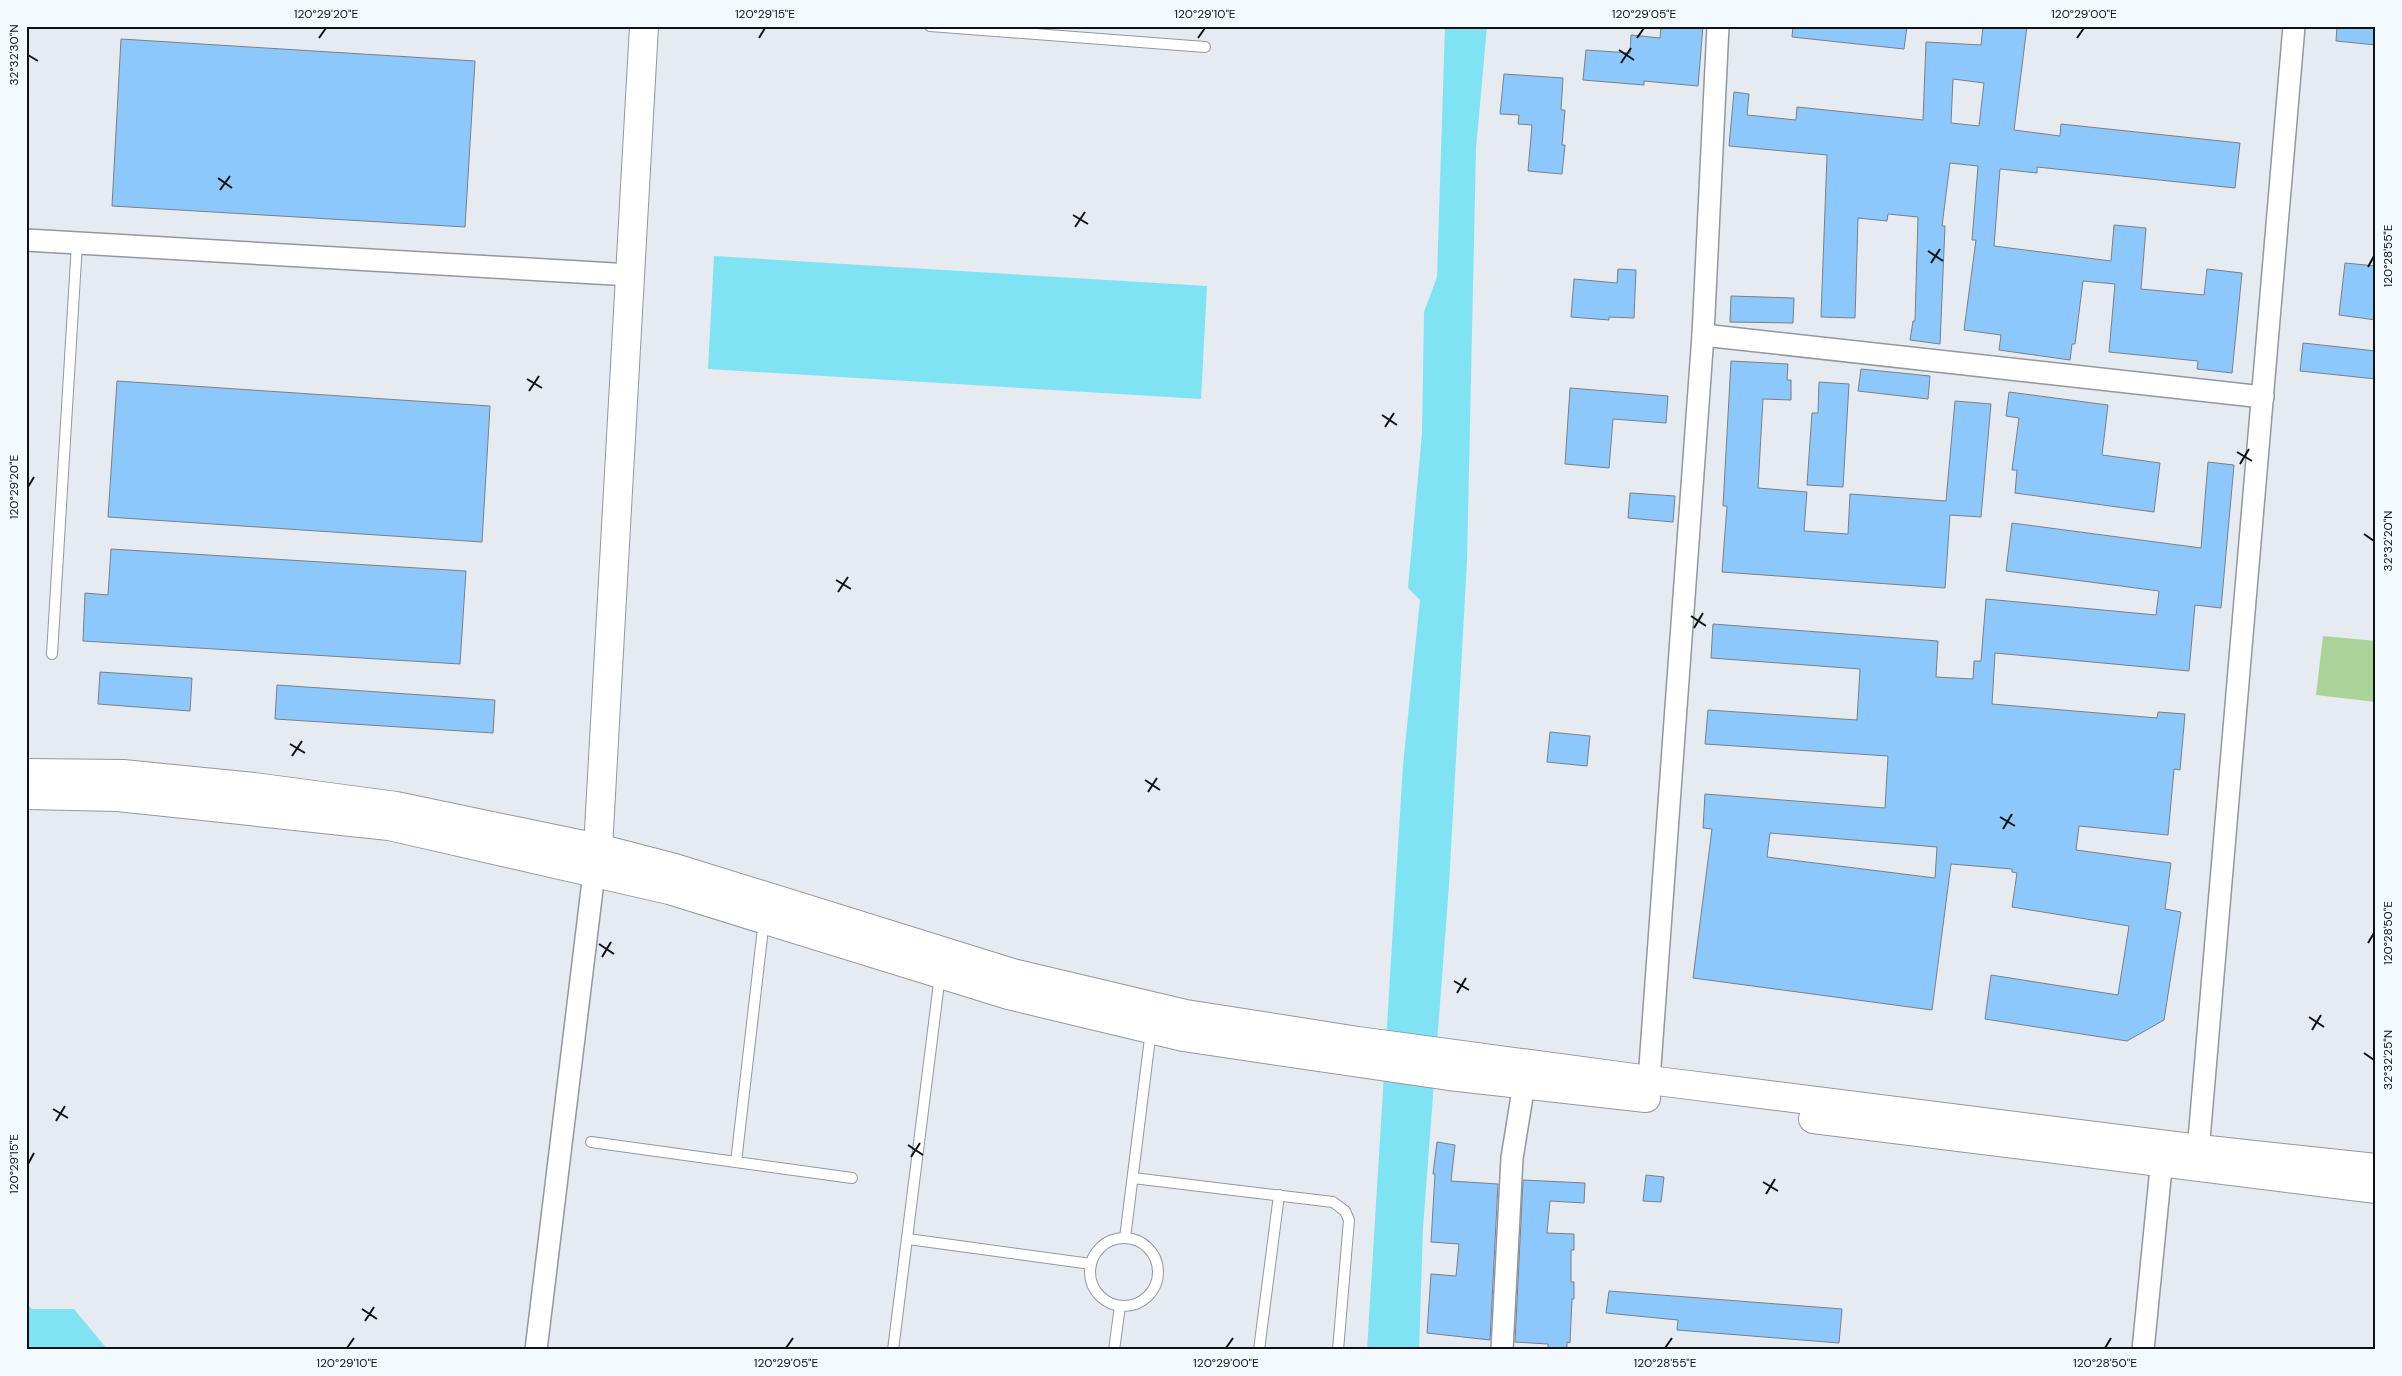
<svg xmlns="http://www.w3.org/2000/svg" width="2402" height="1376" viewBox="0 0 2402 1376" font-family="'DM Sans',sans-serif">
  <rect width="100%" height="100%" fill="#e5ebf1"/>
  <polygon fill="#abd399" points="2323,636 2376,641 2376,702 2316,695"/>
  <g fill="#80e3f3">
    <polygon points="1445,26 1487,26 1476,149 1467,561 1449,885 1423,1228 1419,1350 1367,1350 1403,765 1420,600 1408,588 1422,433 1424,312 1437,277"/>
    <polygon points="714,256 1207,286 1201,399 708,369"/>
    <polygon points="26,1303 32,1309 74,1309 108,1350 26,1350"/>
  </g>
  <g fill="#8dc8fc" stroke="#7a7f85" fill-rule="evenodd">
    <polygon points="1661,26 1703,26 1698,86 1644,81 1644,85 1583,80 1586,50 1630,53 1631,35 1660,38"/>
    <polygon points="1793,26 1907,26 1904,49 1792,37"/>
    <path d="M1983,26H2027L2014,130L2060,136L2061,124L2240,143L2235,188L2037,167V173L2000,169L1994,246L2111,261L2114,225L2146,228L2141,289L2204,295L2207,269L2242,273L2232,373L2197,369L2198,361L2109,352L2115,284L2083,281L2075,344H2072L2070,360L1999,350L2001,335L1964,330L1976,240H1972L1978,166L1950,163L1942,226H1945L1940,344L1910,340L1913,321H1915L1918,217L1888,214L1887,221L1858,218L1855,318L1821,317L1827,155L1729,146L1734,92L1749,94L1747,115L1796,120L1797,107L1923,120L1926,42L1981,45ZM1953,79L1984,83L1979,126L1951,123Z"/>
    <polygon points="2337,26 2376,26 2376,45 2336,41"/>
    <polygon points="121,39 475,61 465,227 112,206"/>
    <polygon points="1504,74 1563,78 1561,110 1565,110 1562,145 1565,145 1562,174 1528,171 1532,125 1518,124 1519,115 1500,114"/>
    <polygon points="2345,263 2376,266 2376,320 2339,315"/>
    <polygon points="1618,269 1636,270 1634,318 1609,317 1609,320 1571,317 1574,279 1617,283"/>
    <polygon points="1731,296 1794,298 1793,323 1730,322"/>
    <polygon points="2303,343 2376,351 2376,379 2300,371"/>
    <polygon points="1731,361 1788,364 1787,380 1791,380 1791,400 1763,399 1758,488 1807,492 1804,531 1848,534 1850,494 1946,501 1955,401 1991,404 1981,517 1950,515 1945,588 1722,572 1727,506 1723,506"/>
    <polygon points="1861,369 1930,376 1928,399 1858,391"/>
    <polygon points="117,381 490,406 482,542 108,517"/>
    <polygon points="1819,382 1849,384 1843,487 1807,485 1812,413 1818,413"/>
    <polygon points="1570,388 1668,396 1666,423 1613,419 1609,468 1565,464"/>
    <polygon points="2009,392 2108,405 2102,455 2160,463 2154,512 2015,493 2017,470 2012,470 2019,418 2006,416"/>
    <path d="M2208,462L2234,465L2221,608L2195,605L2189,671L1995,653L1992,704L2157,718L2158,712L2185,714L2180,770L2174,769L2168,835L2079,826L2076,850L2171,863L2165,909L2181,912L2164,1020L2127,1041L1985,1019L1991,975L2118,995L2129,926L2012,907L2017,873L2012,872V869L1951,864L1932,1010L1693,978L1712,829L1703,828L1705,794L1885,808L1888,756L1705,744L1708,710L1857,720L1860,669L1711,658L1713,624L1938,641L1936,677L1973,679L1974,661H1981L1986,599L2156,615L2159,591L2006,571L2012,523L2201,548ZM1770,833L1937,847L1935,878L1767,857Z"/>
    <polygon points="1630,493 1675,496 1673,522 1628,518"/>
    <polygon points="111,549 466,571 460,664 83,641 85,593 108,595"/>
    <polygon points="100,672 192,678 190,711 98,704"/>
    <polygon points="277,685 495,700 493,733 275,719"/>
    <polygon points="1550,732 1590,736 1587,766 1547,762"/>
    <polygon points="1437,1142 1455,1145 1451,1181 1498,1184 1490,1340 1427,1333 1431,1274 1456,1276 1459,1244 1431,1242 1435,1174 1433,1174"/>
    <polygon points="1646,1175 1664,1177 1661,1202 1643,1201"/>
    <polygon points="1523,1180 1585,1183 1584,1203 1550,1201 1547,1233 1574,1234 1574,1250 1571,1250 1571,1282 1574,1282 1574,1299 1572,1299 1570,1343 1567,1342 1567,1350 1548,1350 1548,1344 1515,1342"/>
    <polygon points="1609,1291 1842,1309 1839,1343 1677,1330 1678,1320 1606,1313"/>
  </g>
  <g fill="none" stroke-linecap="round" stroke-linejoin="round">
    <defs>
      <g id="lane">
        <polyline points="930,26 1205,47"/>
        <polyline points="52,654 77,243"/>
        <polyline points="591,1142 852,1178"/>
        <polyline points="736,1162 764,920"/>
        <polyline points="1133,1178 1333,1202 1345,1211 1349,1220 1338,1350"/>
        <polyline points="1125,1238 1151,1030"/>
        <circle cx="1124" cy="1272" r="34"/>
        <polyline points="908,1239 1091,1264"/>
        <polyline points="893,1350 940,975"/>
        <polyline points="1114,1350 1120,1306"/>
        <polyline points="1259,1350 1279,1195"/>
      </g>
      <g id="street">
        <polyline points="26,240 631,275"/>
        <polyline points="1703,335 2263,397"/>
        <polyline points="1649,1080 1703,335 1718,26"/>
        <polyline points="2197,1163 2294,26"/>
        <polyline points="536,1350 594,873"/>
        <polyline points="1502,1350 1512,1158 1524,1084"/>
        <polyline points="2143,1350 2163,1148"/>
      </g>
      <polyline id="secondary" points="594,871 598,848 644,26"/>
      <g id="primary">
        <polyline points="26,773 123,774 254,787 396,806 598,848 675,868 1013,973 1186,1014 1358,1041 1649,1080 2199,1149 2376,1168"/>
        <polyline points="26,795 118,797 389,826 669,890 1008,995 1183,1037 1449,1076 1646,1098"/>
        <polyline points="1813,1119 2376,1189"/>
      </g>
    </defs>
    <use href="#lane" stroke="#92989e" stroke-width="12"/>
    <use href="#street" stroke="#92989e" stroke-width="24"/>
    <use href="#secondary" stroke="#92989e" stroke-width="30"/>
    <use href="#primary" stroke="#92989e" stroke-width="30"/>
    <use href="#lane" stroke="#fff" stroke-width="10"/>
    <use href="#street" stroke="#fff" stroke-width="21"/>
    <use href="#secondary" stroke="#fff" stroke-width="28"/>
    <use href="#primary" stroke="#fff" stroke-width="28"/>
  </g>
  <path fill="none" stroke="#0f1113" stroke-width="2" d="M319,38L326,28M759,38L765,28M1198,38L1205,28M1637,38L1644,28M2077,38L2084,28M1619,50L1634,60M28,55L38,61M1621,63L1631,48M218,178L232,188M220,190L230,176M1073,215L1088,224M1075,227L1085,212M1928,251L1943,261M1931,263L1940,249M2368,267L2374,256M527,379L542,388M529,391L539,376M1382,415L1397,425M1385,427L1394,413M2237,452L2252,461M2240,464L2249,449M28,487L34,477M2364,534L2374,541M836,580L851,589M838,592L848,577M1691,616L1706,626M1694,628L1703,613M290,744L305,753M292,756L302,741M1145,780L1160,790M1148,792L1157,778M2000,817L2015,826M2003,829L2012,814M2368,943L2374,933M599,944L614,954M602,957L611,942M1454,981L1469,990M1457,993L1466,978M2309,1017L2324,1027M2312,1030L2321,1015M2364,1053L2374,1060M53,1109L68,1118M56,1121L65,1106M908,1145L923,1155M911,1157L920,1143M28,1164L34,1153M1763,1182L1778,1191M1766,1194L1775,1179M362,1309L377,1319M365,1321L374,1307M347,1348L354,1338M786,1348L793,1338M1226,1348L1233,1338M1665,1348L1672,1338M2105,1348L2111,1338"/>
  <rect width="2402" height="1376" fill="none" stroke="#f2f9ff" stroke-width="55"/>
  <rect x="28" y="28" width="2346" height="1320" fill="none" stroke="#0f1113" stroke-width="2"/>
  <g font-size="12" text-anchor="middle" fill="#0f1113">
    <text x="326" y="18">120°29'20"E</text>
    <text x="765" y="18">120°29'15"E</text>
    <text x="1205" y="18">120°29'10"E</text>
    <text x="1644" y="18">120°29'05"E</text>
    <text x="2084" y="18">120°29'00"E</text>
    <text transform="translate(14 55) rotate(-90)" y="4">32°32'30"N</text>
    <text transform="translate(2388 256) rotate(-90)" y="4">120°28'55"E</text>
    <text transform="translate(14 487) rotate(-90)" y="4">120°29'20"E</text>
    <text transform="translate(2388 541) rotate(-90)" y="4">32°32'20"N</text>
    <text transform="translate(2388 933) rotate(-90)" y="4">120°28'50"E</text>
    <text transform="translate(2388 1060) rotate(-90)" y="4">32°32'25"N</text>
    <text transform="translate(14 1164) rotate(-90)" y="4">120°29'15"E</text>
    <text x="347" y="1367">120°29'10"E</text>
    <text x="786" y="1367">120°29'05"E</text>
    <text x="1226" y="1367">120°29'00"E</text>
    <text x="1665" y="1367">120°28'55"E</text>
    <text x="2105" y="1367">120°28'50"E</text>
  </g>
</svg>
